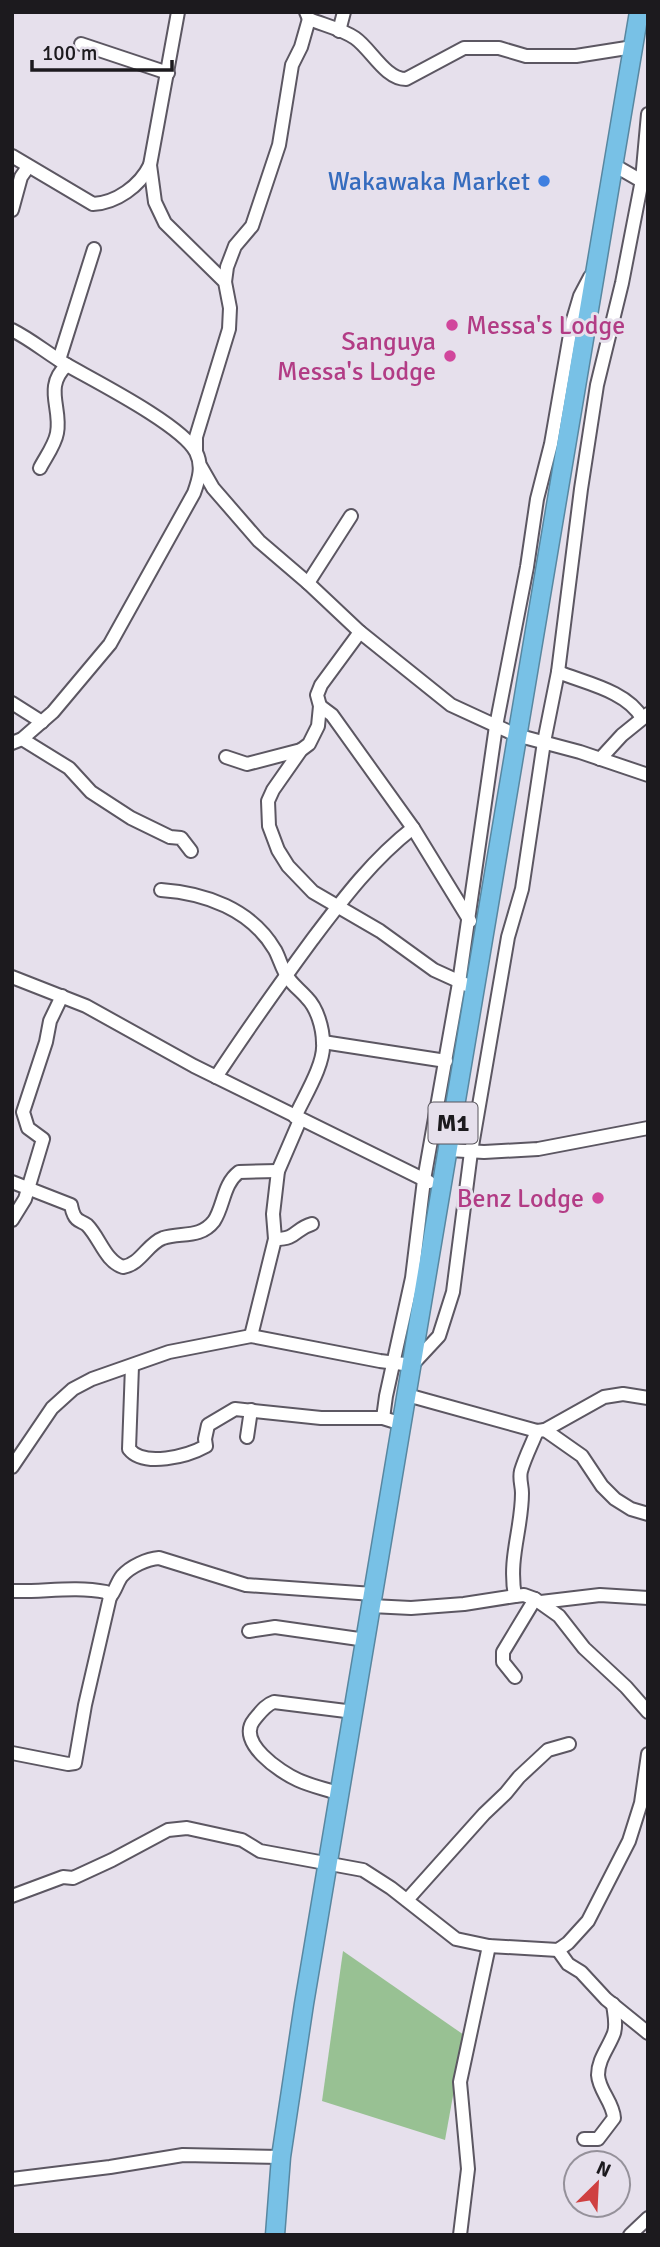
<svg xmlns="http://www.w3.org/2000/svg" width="660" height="2247" viewBox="0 0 660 2247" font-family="Signika,sans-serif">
  <rect width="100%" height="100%" fill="#e6e0ec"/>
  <polygon fill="#98c193" points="343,1951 464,2035 445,2140 322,2101"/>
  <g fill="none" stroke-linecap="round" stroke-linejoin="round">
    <defs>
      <g id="minor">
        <polyline points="178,12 150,165 155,202 165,223 225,282 230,308 229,329 196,437 196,451"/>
        <path d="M306,12L309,19C324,25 342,29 355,38C371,49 385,79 406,79L464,48H499L526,56H576L633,47"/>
        <polyline points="339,31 344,12"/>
        <polyline points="81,44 168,73"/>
        <path d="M12,156L93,204C116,203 140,186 150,165"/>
        <polyline points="612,164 645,183"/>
        <polyline points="12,210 21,177 28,167"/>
        <polyline points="225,282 227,267 235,246 252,226 279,145 292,65 301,47 309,19"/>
        <path d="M12,330C32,340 48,354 67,365C95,381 182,425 196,452C203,466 199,479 194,493L110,644L53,712L22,739L12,743"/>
        <polyline points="59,360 94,249"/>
        <polyline points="201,467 213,488 259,541 308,583 360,632 451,705 516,735 580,752 648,775"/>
        <path d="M40,468C45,458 55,445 57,433C62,408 43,387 67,365"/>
        <polyline points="308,583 351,516"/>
        <polyline points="360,632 321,685 317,695 320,706 318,726 309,744 301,750 273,790 268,801 269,826 278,850 288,866 313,892 380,931 434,970 467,985"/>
        <path d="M558,672C585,683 627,691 642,718"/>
        <polyline points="12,703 42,722"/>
        <polyline points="320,706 332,715 413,828 470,921"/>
        <polyline points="22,739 69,768 91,792 131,818 170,837 181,838 191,851"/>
        <polyline points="226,757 247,764 301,750"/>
        <polyline points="600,759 622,735 648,714"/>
        <path d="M161,890C205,893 251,909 275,950C280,959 282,970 289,979C294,986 301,991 307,998C317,1008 323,1028 323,1043C325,1064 304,1097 295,1117"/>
        <polyline points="12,977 86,1006 194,1066 429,1182"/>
        <polyline points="323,1042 446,1061"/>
        <path d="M216,1077C247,1030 279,985 312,940C343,899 372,860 413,828"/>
        <polyline points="449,1150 484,1152 538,1149 648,1128"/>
        <path d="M12,1182L71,1205C72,1210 72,1211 74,1215C77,1222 82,1221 87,1225C100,1238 105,1261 123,1267C141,1264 147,1244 163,1238C181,1232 200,1239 214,1221C224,1206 223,1184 239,1172L278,1171"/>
        <polyline points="12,1220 25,1199 43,1139 28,1128 23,1112 46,1042 50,1021 62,996"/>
        <path d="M275,1239C298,1239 294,1229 312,1224"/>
        <polyline points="251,1336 275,1239 273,1214 278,1171 300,1120"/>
        <path d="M132,1366L129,1449C144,1468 188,1456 206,1446L205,1439L208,1425L235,1409L321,1418H383L402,1424"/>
        <polyline points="407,1395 537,1431 545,1430 604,1397 623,1394 648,1398"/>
        <polyline points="383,1418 386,1396 412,1278 424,1180 459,983 496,726 527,567 537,499 551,444 572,323 580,296 590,277"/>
        <polyline points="545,1430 582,1456 602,1486 615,1499 631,1509 648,1514"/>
        <polyline points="247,1437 251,1410"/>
        <polyline points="12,1467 52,1408 73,1389 92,1379 169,1352 251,1336 380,1361 412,1365 439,1336 453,1292 471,1152 508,937 522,889 544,742 558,672 581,489 597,385 622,283 642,180 648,114"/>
        <path d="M12,1591C44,1592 74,1586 106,1592L110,1597L85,1705L75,1763L68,1764L12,1753"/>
        <path d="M515,1596C508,1558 522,1529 522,1493C522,1485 519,1479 521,1471C525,1457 532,1444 537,1431"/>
        <path d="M110,1597C116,1590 117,1582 122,1576C131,1566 147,1559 159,1558L246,1585L373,1594"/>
        <polyline points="541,1602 600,1595 648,1598"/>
        <polyline points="371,1606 411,1608 464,1604 515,1596 524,1595 535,1599 559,1616 584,1648 626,1687 648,1712"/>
        <polyline points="249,1631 275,1627 366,1640"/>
        <polyline points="515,1677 503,1662 503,1652 535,1599"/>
        <path d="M340,1794C326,1789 311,1786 298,1780C280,1772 236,1742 254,1720C260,1713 265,1705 274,1702L354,1712"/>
        <polyline points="12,1896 63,1877 73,1878 112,1860 168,1830 187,1828 242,1840 260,1851 363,1870 391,1888 456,1939 489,1946 558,1950 568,1943 588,1921 629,1841 641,1803 648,1754"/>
        <polyline points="407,1900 484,1814 506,1793 519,1777 548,1750 569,1744"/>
        <polyline points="558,1950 568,1964 581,1972 606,1999 648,2033"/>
        <path d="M584,2139H598L614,2118C613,2102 599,2091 598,2075C598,2059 609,2047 614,2033C617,2024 614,2013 613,2004"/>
        <polyline points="12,2179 110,2167 183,2155 281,2157"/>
        <polyline points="460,2235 468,2169 460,2082 489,1946"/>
        <polyline points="630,2235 648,2218"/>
      </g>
      <polyline id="highway" points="275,2235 281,2157 304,2004 639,12"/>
    </defs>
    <use href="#minor" stroke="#5c5762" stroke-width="16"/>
    <use href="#highway" stroke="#5887a0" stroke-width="21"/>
    <use href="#minor" stroke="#fff" stroke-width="12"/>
    <use href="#highway" stroke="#78c1e6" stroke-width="18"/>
  </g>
  <circle fill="#3f7fe0" stroke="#e6e0ec" stroke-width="2.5" cx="544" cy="181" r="7"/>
  <g fill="#d1479c" stroke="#e6e0ec" stroke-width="2.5">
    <circle cx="452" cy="325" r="7"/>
    <circle cx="450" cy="356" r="7"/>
    <circle cx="598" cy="1198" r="7"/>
  </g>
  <g text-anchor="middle" stroke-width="6" stroke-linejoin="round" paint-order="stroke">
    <rect fill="#e6e0ec" stroke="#59555c" stroke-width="2" x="428.5" y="1102.5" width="49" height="41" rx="5"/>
    <g font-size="24" font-weight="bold" fill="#1c1a1e">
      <text x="453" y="1131">M1</text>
    </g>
    <g font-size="26" fill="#366cbe" stroke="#e6e0ec" text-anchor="end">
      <text x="530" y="190">Wakawaka Market</text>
    </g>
    <g font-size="26" fill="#b23c85" stroke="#e6e0ec" text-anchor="end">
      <text x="466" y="334" text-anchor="start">Messa's Lodge</text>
      <text x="436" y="350">Sanguya<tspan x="436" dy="30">Messa's Lodge</tspan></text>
      <text x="584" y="1207">Benz Lodge</text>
    </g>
  </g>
  <rect width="660" height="2247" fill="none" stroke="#1c1a1e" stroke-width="28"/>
  <g transform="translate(597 2184) rotate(24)"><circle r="33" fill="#e6e0ec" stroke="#95919a" stroke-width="2"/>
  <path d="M0-5L12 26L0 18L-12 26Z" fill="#cf4041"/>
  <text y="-10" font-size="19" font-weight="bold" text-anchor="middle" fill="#1c1a1e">N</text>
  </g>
  <path d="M32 60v10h140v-10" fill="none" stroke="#1c1a1e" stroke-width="3.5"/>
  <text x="42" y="60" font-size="21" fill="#1c1a1e" stroke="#e6e0ec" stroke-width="5" paint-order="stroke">100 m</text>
</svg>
